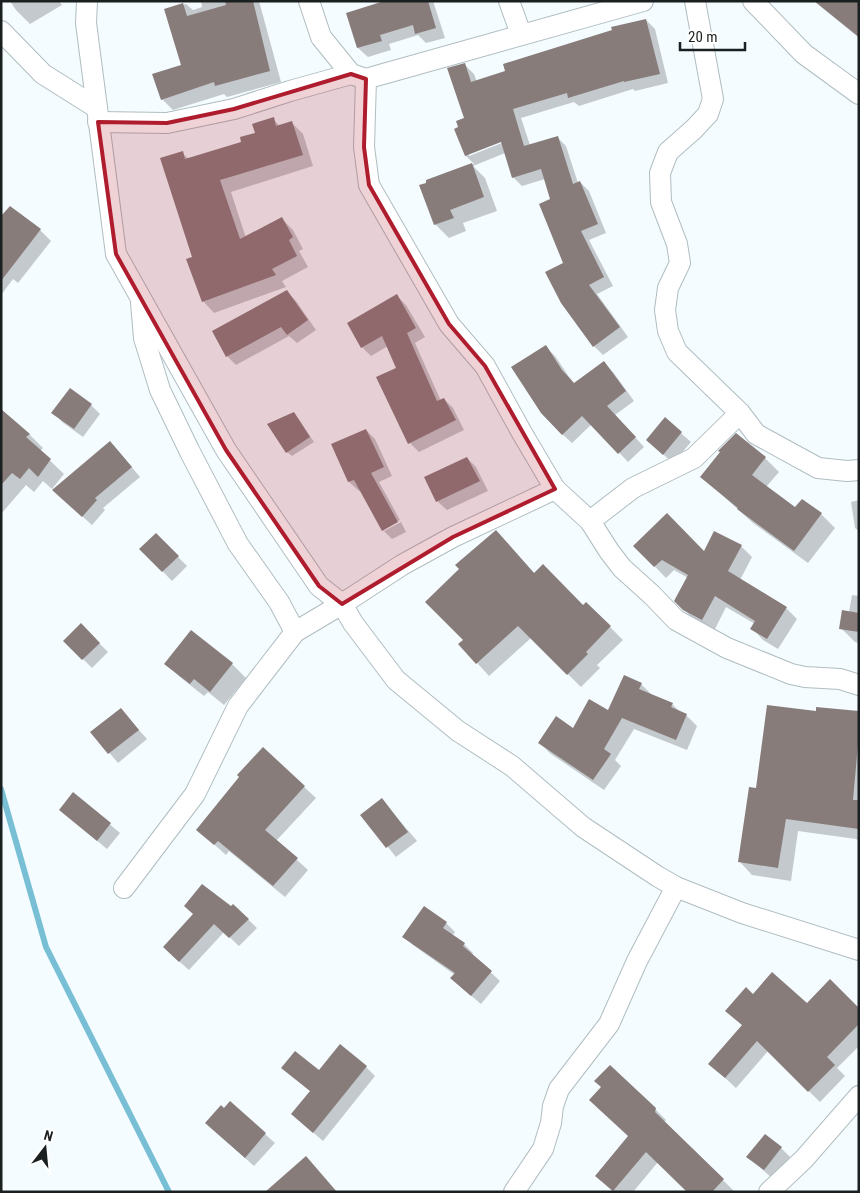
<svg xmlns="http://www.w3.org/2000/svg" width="860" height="1193" viewBox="0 0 860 1193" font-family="'Roboto Condensed',sans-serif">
  <rect width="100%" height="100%" fill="#f4fcff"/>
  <g fill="#0003" fill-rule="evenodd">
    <polygon points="10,1 59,1 62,5 30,24 16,10"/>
    <polygon points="201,1 259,1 281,82 227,97 224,94 173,110 162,99 182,66 166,9 186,4 193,10 202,7"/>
    <polygon points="388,1 433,1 445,38 426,43 418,35 389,44 391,50 368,57 358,48 348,14"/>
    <polygon points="815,1 859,1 859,38 825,10"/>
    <path d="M646,20L655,29L668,83L635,91L633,89L579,106L574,102L521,118L530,145L557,137L566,146L578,183L580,182L589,191L606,233L589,240L613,286L597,294L628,337L603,355L594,346L565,264L551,200L545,179L522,186L513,177L505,153L473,166L485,178L497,211L463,223L466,231L449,238L435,224L427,181L474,164L466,156L456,129L460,127L465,119V65L474,74L477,82ZM506,139L507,141L469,156V153Z"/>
    <polygon points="273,119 280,126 291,122 303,134 313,166 231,192 246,238 282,219 293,230 303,249 299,251 308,267 282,281 286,287 214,313 203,301 194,258 182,153 189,159 243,143"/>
    <polygon points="40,230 51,241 18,283 13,279 1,295 1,233"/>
    <polygon points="286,291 296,301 316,330 297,343 289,336 236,365 227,356"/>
    <polygon points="397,296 406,305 425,337 415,343 441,401 444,399 453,408 464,430 419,452 410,443 398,369 388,346 371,356 362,347"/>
    <polygon points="546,347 555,356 574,384 604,363 613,372 634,401 615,415 644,447 628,462 592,424 572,443 562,434"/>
    <polygon points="91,405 100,414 83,437 62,422 53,412"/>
    <polygon points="1,417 29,434 43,448 40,451 64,474 52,489 43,481 34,492 26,485 1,514"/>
    <polygon points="298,418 314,442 292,456 287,452"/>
    <polygon points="665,419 691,442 673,463 657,449"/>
    <polygon points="366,430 375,439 392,476 379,482 400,520 384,528 384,531 401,522 406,532 392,539 383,530 361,490 359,491 349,482 333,444"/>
    <polygon points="736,435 765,458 779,472 766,487 796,509 821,514 835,528 808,563 753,523 702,477"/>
    <polygon points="119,452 140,477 103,508 105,510 92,525 63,499"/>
    <polygon points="467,458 476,467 488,491 447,510 437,501 426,478"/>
    <polygon points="859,500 859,531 855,528 851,502"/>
    <polygon points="496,531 535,574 583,606 586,603 623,640 597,665 600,668 581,687 531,638 489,676 460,644 465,640"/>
    <polygon points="156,535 187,566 172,581 141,549"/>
    <polygon points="635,546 704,553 741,546 752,557 740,580 786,608 797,619 778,649 763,640 752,628 755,624 726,607 714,631 696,622 676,601 688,578 674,570 666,578"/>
    <polygon points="852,595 859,596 859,643 855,642 841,628 849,612"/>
    <polygon points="81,625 108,652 92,668 65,641"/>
    <polygon points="166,664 232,664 246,678 224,705 208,692 204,696 180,677"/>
    <polygon points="641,684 652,695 672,704 680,712 686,715 697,726 687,750 634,729 615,760 621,766 604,790 551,754 540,743 573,730 609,712"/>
    <polygon points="121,710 147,739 118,763 92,732"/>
    <polygon points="859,712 859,841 856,839 798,831 791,881 752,875 740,862 757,789 817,713"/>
    <polygon points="263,749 316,798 276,841 308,870 285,897 229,851 226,855 198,830"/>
    <polygon points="74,794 120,833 107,849 60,810"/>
    <polygon points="382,800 417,841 396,857 362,815"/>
    <polygon points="233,905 257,928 239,946 224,932 189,970 173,956"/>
    <polygon points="446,923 455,932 452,936 464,944 473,953 472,955 500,981 481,1004 461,987 455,975 413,945 404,936"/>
    <polygon points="807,1004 859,1009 859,1046 837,1068 845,1076 820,1102 768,1051 736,1088 710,1064 743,1026 727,1011"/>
    <polygon points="366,1067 375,1076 323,1141 301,1122 311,1092 283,1068 319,1072"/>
    <polygon points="603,1088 655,1109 666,1120 664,1122 734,1191 689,1192 658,1162 633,1192 613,1192 597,1176 630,1137"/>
    <polygon points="230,1103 275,1143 254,1166 206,1123"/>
    <polygon points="781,1148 790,1157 773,1179 748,1157"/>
  </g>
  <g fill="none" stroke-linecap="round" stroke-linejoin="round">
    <polyline stroke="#78bfd5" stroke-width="6" points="1,789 46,947 169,1192"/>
  </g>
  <g fill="#887c7b">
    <polygon points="225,1 253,1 270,71 215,86 214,82 161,100 152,74 181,65 164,9 183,3 187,16 226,5"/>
    <polygon points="384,1 428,1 436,28 415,34 413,25 380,35 382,41 357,48 346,13"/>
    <polygon points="814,1 859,1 859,37"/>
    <polygon points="646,19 660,74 624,82 624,81 568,98 567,93 513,109 524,146 558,136 573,184 580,181 598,224 581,231 604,277 589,285 620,327 593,347 561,303 545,272 563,263 539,204 550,199 541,169 512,178 501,142 465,156 454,129 458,127 456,121 464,118 447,68 465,63 471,82 505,71 503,64 612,30 611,27"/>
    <polygon points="274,117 276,126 292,121 303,155 220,180 240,239 282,217 293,237 289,240 297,256 272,269 276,275 202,302 186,259 192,257 160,158 183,151 185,159 241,142 240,137 255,133 252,124"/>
    <polygon points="472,163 484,197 450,210 454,218 434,225 419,185 426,183 426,180"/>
    <polygon points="10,206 41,229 1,281 1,216"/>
    <polygon points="287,290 308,320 287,335 281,327 226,357 212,331"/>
    <polygon points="397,294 416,328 407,333 437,401 444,398 456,420 408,444 376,377 396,368 382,336 361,348 347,323"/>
    <polygon points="546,345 562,370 574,383 604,361 626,391 607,406 636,437 618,454 582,416 562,435 541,413 511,367"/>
    <polygon points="70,388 92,404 74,429 51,413"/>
    <polygon points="1,409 30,434 26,437 51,459 38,477 29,468 20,479 12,473 1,485"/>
    <polygon points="294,412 310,437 286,453 267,424"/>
    <polygon points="665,417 682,432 663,455 646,440"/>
    <polygon points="366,429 384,467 371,473 398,522 382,531 354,480 348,482 331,444"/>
    <polygon points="736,433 766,457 752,475 795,507 802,499 822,513 794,551 737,509 738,508 700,477 720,452 718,451"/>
    <polygon points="110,441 132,467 95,498 97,500 82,517 52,490"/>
    <polygon points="467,457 480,481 436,502 424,477"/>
    <polygon points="667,513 704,551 714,531 742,545 728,571 787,607 767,639 750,629 755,621 715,596 702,620 683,610 674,601 688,575 662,560 654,567 633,546"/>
    <polygon points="496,530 534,573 543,564 583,605 586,602 611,626 586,652 588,654 567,675 518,626 476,664 458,644 463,640 425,602 459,569 455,565"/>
    <polygon points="156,533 179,556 162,572 139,549"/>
    <polygon points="842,610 859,613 859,632 839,629"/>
    <polygon points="81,623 100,643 82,660 63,641"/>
    <polygon points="191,630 233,663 210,692 194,679 190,684 164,664"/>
    <polygon points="624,675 642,683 639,689 673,703 671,707 687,714 676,740 622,718 604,749 611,754 593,780 538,743 556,716 573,728 589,699 608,710"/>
    <polygon points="767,705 816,711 816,707 859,711 859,733 853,800 859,800 859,829 786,819 778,868 738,862 749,787 756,788"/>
    <polygon points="121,708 139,730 108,754 90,732"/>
    <polygon points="263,747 305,786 265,830 298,858 273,886 218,841 214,845 196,830 239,777 237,775"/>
    <polygon points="73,792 111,823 97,841 59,810"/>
    <polygon points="382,798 408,832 386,848 360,815"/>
    <polygon points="202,884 231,906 233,904 249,919 229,938 214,924 179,962 163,947 193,914 184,906"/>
    <polygon points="424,906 447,922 443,928 465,943 463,946 492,971 471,996 450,978 455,973 402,937"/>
    <polygon points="772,972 807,1003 830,979 859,1008 859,1024 827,1057 835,1065 808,1092 757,1041 725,1078 708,1064 742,1025 725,1011 746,987 753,994"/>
    <polygon points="340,1044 367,1066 313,1133 291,1114 310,1091 281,1068 295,1051 319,1070"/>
    <polygon points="610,1065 656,1108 655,1112 724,1179 712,1192 687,1192 646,1152 613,1191 595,1176 628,1136 589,1100 601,1087 594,1081"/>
    <polygon points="230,1101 266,1133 245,1158 205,1123 221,1105 224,1108"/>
    <polygon points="765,1134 782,1147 764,1170 746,1157"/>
    <polygon points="306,1156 337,1192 265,1192"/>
  </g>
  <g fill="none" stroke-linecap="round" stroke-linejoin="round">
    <defs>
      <g id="minor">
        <polyline points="87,1 86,23 116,254 226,450 319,586 342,604 353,623 396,680 458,731 512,766 583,827 657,876 676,887 742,913 859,950"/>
        <polyline points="309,1 321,37 351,74"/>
        <polyline points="509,1 521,34"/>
        <polyline points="695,1 713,99 708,114 694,129 668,152 660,173 661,202 677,244 680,263 668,288 665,310 668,331 677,352 740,413 756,434 818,468 847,471 859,470"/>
        <polyline points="753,1 804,54 859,94"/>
        <polyline points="1,31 43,74 97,108"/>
        <polyline points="366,79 364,147 369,185 449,324 485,366 522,433 555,489 590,521 609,551 622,568 652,595 676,620 727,648 791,674 805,677 840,679 859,685"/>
        <polyline points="98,122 167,123 234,109 290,91 351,74 366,79 376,76 643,1"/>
        <polyline points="141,303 144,338 160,390 190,452 238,544 279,602 295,632"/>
        <polyline points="590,521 633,488 694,458 740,413"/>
        <polyline points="124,888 195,794 238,706 295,632 342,604 402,565 453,537 555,489"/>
        <polyline points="514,1192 543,1149 551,1123 553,1106 559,1089 609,1024 637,961 676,887"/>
        <polyline points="769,1192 804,1159 859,1096"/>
      </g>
    </defs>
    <use href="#minor" stroke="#b0bdc1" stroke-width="22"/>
    <use href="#minor" stroke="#fff" stroke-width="20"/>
  </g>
  <path fill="#af1c2d" fill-opacity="0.2" stroke="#af1c2d" stroke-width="4" stroke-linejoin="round" d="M351,74L366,79L364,147L369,185L449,324L485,366L555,489L453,537L342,604L319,586L226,450L116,254L98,122L167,123L234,109Z"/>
  <rect width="860" height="1193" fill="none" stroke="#1a1f20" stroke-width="5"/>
  <g transform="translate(45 1148) rotate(16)" stroke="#ffffff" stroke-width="4" paint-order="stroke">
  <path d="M0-4L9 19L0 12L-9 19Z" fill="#1a1f20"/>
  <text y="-8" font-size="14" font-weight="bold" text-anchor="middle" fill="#1a1f20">N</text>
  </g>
  <path d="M680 42v8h65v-8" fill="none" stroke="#1a1f20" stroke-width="2.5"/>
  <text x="688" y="42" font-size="15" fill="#1a1f20" stroke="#ffffff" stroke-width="4" paint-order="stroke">20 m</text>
</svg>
